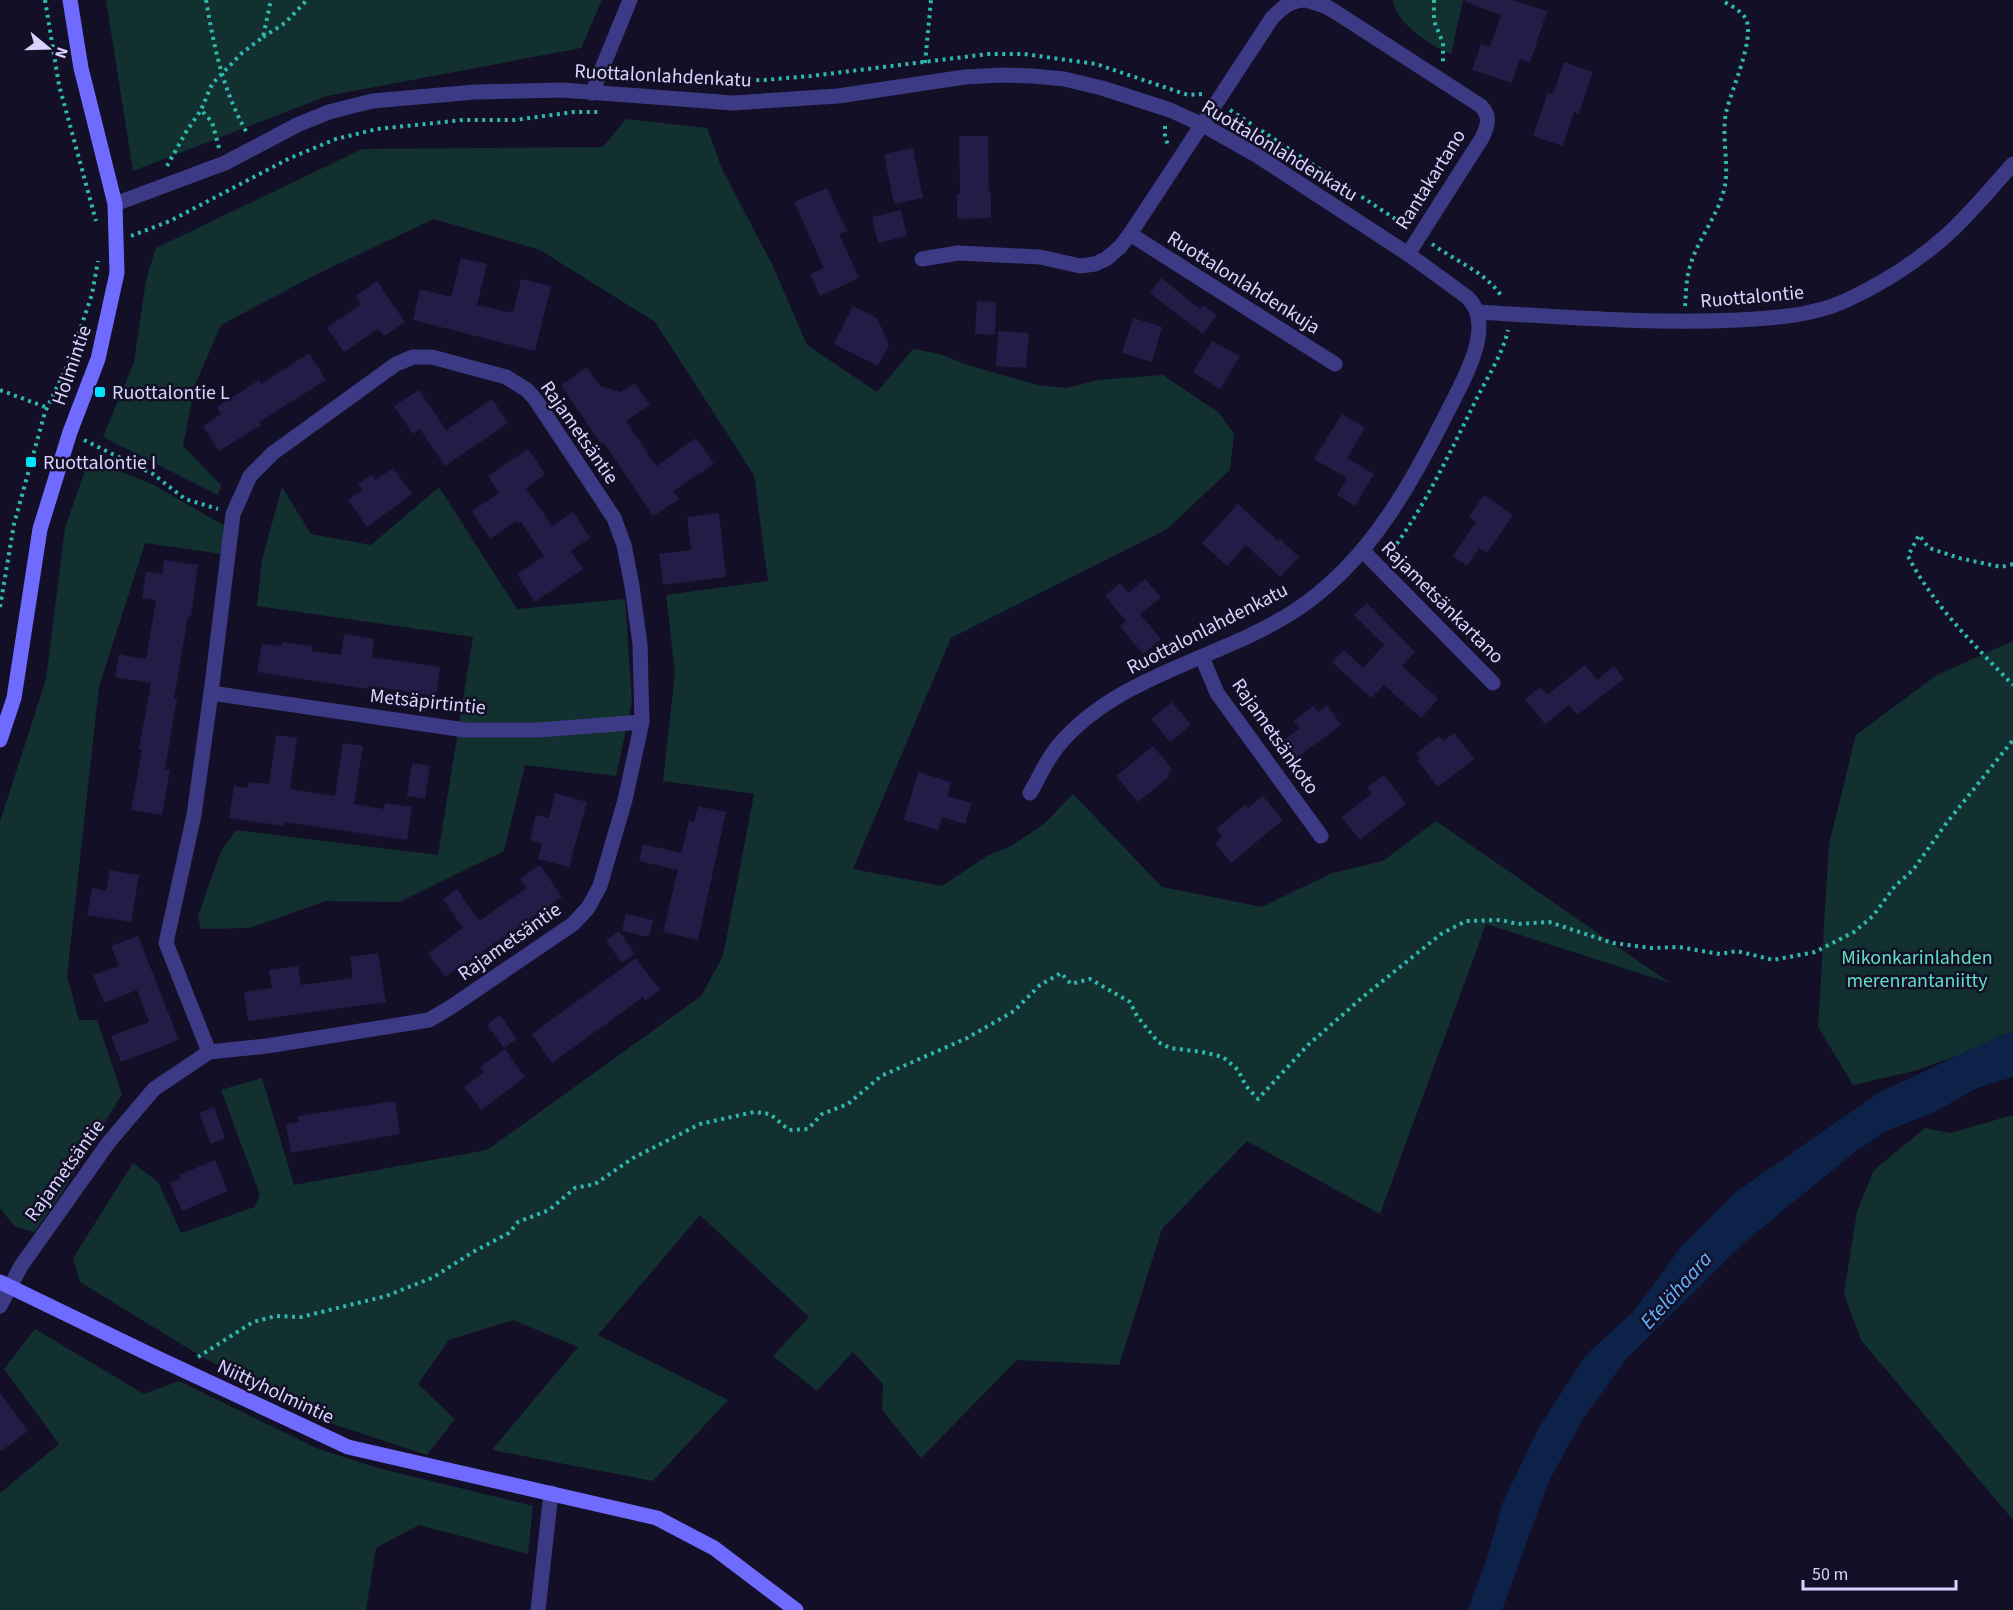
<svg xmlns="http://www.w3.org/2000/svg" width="2013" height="1610" viewBox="0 0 2013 1610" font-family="'Source Sans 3',sans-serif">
  <rect width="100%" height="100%" fill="#130f26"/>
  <g fill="#12302f">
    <polygon points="106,0 602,0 581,48 327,96 133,171"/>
    <path d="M1393,0H1463L1451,54C1431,46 1395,23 1393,0Z"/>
    <polygon points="626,119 707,128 722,169 773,266 807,345 877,392 913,349 940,354 967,365 1037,385 1066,388 1098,380 1163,375 1219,413 1234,434 1230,470 1167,529 951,638 853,869 942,886 987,856 1013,845 1044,824 1073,794 1162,887 1262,907 1332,873 1383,861 1436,821 1670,983 1486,924 1380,1214 1247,1141 1162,1229 1119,1365 1017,1360 921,1458 882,1410 883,1384 853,1352 817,1391 773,1356 809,1317 700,1215 598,1335 728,1400 653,1481 492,1450 578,1347 513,1320 449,1340 418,1384 455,1419 427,1455 327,1422 204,1358 80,1282 73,1258 133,1163 158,1182 181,1233 254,1207 260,1195 221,1090 262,1078 294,1185 487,1150 701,996 723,956 754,794 663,781 675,673 666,595 768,581 754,475 655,322 540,250 434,219 317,274 221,325 195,385 183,446 221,485 218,495 103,437 134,362 146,280 156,248 362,149 603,147"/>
    <polygon points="89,459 152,484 232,530 229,555 145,543 99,687 67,976 79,1020 97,1020 122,1094 56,1202 34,1232 14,1226 0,1208 0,822 46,679 65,528"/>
    <polygon points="282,487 311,534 371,545 439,487 517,609 625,599 632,702 616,776 525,765 504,851 399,902 326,901 250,928 201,929 198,916 221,851 236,830 438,855 473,637 257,606 262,560"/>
    <polygon points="2013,641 2013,1036 1914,1071 1853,1085 1818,1027 1829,844 1856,735 1937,675"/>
    <polygon points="2013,1115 2013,1520 1861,1340 1844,1294 1857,1211 1874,1170 1925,1128 1950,1133"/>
    <polygon points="35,1329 144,1394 179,1381 316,1448 378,1468 533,1506 528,1554 419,1525 376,1548 366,1610 0,1610 0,1493 59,1444 4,1369"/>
  </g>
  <polygon fill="#0c2248" points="2013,1032 2013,1077 1977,1088 1933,1113 1886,1131 1855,1152 1748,1239 1627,1358 1583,1419 1549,1481 1502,1610 1468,1610 1487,1558 1503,1502 1538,1429 1585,1356 1634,1311 1680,1248 1736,1192 1878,1093 1999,1036"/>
  <g fill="#241b47">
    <polygon points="1466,0 1512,0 1547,11 1530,63 1520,59 1512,83 1472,70 1481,44 1490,47 1501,15 1465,2"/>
    <polygon points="1564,62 1593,72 1579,114 1574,112 1563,146 1533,136 1548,92 1553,94"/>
    <polygon points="959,136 988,136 989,193 991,193 991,218 957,219 957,194 960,194"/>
    <polygon points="913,148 923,198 894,204 884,154"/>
    <polygon points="827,188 847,231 839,234 859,278 820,296 810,274 824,268 794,202"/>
    <polygon points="901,210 907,236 878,243 872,217"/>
    <polygon points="461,258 487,264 477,305 513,313 521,279 551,286 535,351 413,320 420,289 451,297"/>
    <polygon points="1161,278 1200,309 1203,305 1217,315 1203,334 1150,293"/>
    <polygon points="377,281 405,322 384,336 378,329 344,352 327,328 361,304 356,296"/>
    <polygon points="977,301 996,302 995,335 975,334"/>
    <polygon points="853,306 877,318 889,345 878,366 834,344"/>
    <polygon points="1133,318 1162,327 1152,362 1122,353"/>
    <polygon points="998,331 1029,333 1026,368 996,366"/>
    <polygon points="1212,341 1240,356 1220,389 1193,372"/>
    <polygon points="309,353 326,380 259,422 261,425 219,451 203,426 221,414 217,407 259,380 261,384"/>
    <polygon points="587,367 600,386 621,392 635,383 650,405 626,421 656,466 696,438 714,464 673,491 679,499 653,516 604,443 601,444 561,385"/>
    <polygon points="419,390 446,430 492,399 508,423 445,466 420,429 413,434 394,406"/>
    <polygon points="1342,414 1365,428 1347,458 1374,474 1355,506 1337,495 1347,478 1314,459"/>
    <polygon points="528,449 545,474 526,488 552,526 573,512 590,538 571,551 583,569 535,602 517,574 544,556 521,522 518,524 516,521 490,539 472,511 499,493 488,476"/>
    <polygon points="393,468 412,494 367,527 348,500 363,490 358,484 371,475 375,480"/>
    <polygon points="1484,495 1513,515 1487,553 1479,548 1467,566 1453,556 1476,522 1469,517"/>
    <polygon points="1238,504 1278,541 1280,539 1299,557 1280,577 1246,545 1227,566 1202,543"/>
    <polygon points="719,513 726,577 663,585 659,554 691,550 687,517"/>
    <polygon points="164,560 198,565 191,617 188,617 174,698 177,698 165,769 170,770 162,815 131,810 142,750 139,749 151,683 115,677 119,654 146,659 156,600 142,598 146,572 162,574"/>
    <polygon points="1145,579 1161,597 1140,614 1161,639 1143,654 1120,626 1126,621 1105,596 1120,583 1128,593"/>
    <polygon points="1367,603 1415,652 1402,666 1438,699 1421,718 1384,685 1371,698 1332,662 1344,650 1363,668 1384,645 1354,615"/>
    <polygon points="344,634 374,639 372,657 440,667 436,696 367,686 367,689 257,672 262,644 282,646 282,642 312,646 311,651 341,655"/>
    <polygon points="1585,665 1597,680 1614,666 1624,679 1577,715 1569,705 1545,724 1525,699 1540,687 1547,695"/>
    <polygon points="1172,702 1191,725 1170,742 1151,719"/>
    <polygon points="1327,705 1341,725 1296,758 1283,741 1300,728 1294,721 1313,706 1318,712"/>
    <polygon points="1454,733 1474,759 1438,787 1418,761 1420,759 1416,754 1439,736 1443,741"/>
    <polygon points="276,735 297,738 290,789 335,796 343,743 363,746 354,804 384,809 385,803 412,807 407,840 284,822 284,826 229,818 234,786 248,788 249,782 269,784"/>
    <polygon points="1153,746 1172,769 1167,774 1170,776 1138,802 1116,776"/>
    <polygon points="412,763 430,766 425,799 407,796"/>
    <polygon points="918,772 951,782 947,796 971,803 965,824 942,817 938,830 904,820"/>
    <polygon points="1384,775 1406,804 1360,840 1342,817 1372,793 1367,787"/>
    <polygon points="555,793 587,802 569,867 538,859 542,843 530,840 536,815 549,818"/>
    <polygon points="1263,796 1283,820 1231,863 1215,843 1222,837 1216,829 1245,805 1248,808"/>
    <polygon points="698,806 726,812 698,940 663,932 678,870 639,861 643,844 681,853 689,821 694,822"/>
    <polygon points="540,865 562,897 445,977 428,953 463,928 443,899 457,889 479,921 526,888 520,879"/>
    <polygon points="110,870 139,875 131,922 87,915 92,888 106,891"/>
    <polygon points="626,914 653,920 649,937 622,931"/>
    <polygon points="619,931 635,954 622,963 606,941"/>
    <polygon points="138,936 179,1040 121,1062 111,1036 149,1022 137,990 104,1003 93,975 119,966 111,946"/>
    <polygon points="378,953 386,1002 248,1021 244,992 272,988 269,970 298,966 301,985 353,978 350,957"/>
    <polygon points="636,958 660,990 645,1001 643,997 552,1063 532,1034"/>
    <polygon points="500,1015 517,1039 504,1048 487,1025"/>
    <polygon points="505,1049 525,1077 481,1110 464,1087 484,1073 480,1067"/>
    <polygon points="395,1101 400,1134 291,1153 286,1124 299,1122 298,1116"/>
    <polygon points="214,1107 225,1138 211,1144 199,1113"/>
    <polygon points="215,1160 228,1191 182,1211 170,1183 181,1178 179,1175"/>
    <polygon points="0,1393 28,1431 0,1452"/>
  </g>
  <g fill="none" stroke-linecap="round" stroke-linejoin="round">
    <g stroke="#2fb8b0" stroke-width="4" stroke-dasharray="3 4.5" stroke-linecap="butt">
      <polyline points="45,0 59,85 96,221"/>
      <path d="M206,0C214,47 223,91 247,133"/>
      <polyline points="1434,0 1434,21 1443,43 1443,63"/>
      <polyline points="263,37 285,23 307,0"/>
      <polyline points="925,63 931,0"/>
      <polyline points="616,74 633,75"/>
      <polyline points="633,79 633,75 713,81 764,80 811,76 988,54 1024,54 1096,64 1188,95 1202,94"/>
      <polyline points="1230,110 1406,226"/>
      <polyline points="1165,126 1165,137 1168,145"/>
      <polyline points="219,148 212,122 201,110 212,84 242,53 263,37 271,0"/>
      <polyline points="167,166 186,132 201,110"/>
      <polyline points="131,236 170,221 290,158 336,139 377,129 463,120 515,120 574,112 600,112"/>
      <path d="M1432,244C1455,261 1486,272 1502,297"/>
      <path d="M1685,306C1686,293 1686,279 1690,266C1698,239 1717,217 1724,190C1730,165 1721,138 1726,113C1731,90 1755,40 1746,19C1741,10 1729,5 1721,0"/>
      <polyline points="0,390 48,408"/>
      <polyline points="84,440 153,474 185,499 218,509"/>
      <path d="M1388,556C1425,507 1450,452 1477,398C1488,376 1503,353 1508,330"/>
      <path d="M2013,564L2001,567L1959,558L1929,548L1919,535L1908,556C1932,604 1976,647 2013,685"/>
      <polyline points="0,607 14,524 45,412 70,360 92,294 98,261"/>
      <polyline points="198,1357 253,1322 276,1316 301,1317 386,1296 432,1278 473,1252 509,1233 518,1222 549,1210 575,1188 595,1184 633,1158 700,1124 754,1112 770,1114 789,1130 808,1129 822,1114 848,1104 881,1076 967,1038 1014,1011 1040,985 1061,973 1071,984 1090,979 1130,1002 1137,1016 1158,1042 1170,1048 1202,1052 1223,1057 1238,1070 1246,1086 1258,1099 1308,1045 1364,996 1441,934 1466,921 1501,920 1518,924 1549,922 1613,943 1651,948 1678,947 1720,954 1737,951 1773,960 1815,952 1854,932 1873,916 1895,886 1913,870 1945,825 2013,740"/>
    </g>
    <g stroke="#3d3a85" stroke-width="15">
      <path d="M1306,0L1327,7L1337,13L1481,106C1491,117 1488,125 1482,138L1408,254"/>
      <polyline points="592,93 630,0"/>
      <path d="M115,204L225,163L297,125L329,112L372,101L475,92L562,90L733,103L838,96L965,77L1002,75L1033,76L1064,79L1102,88L1170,110L1203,125L1256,155L1408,254L1467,297C1492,320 1472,363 1459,389C1417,472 1375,559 1293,612C1218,660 1117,675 1058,746C1047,759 1039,778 1030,793"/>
      <polyline points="1130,234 1335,364"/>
      <path d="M922,259L958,253L1040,257L1080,266L1095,264L1106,259L1120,247L1130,234L1272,18C1282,8 1289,1 1304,0"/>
      <path d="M1478,312C1565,317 1652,324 1738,320C1774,318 1811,316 1845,301C1882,284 1918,261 1948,234C1971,213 1992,187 2013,164"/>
      <polyline points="1363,551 1493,683"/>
      <polyline points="1202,657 1217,693 1321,836"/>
      <polyline points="211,693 465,730 538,730 642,722"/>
      <polyline points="0,1306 21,1266 109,1142 154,1089 209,1052 267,1046 429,1020 451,1007 573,924 588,908 600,886 625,800 642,722 640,644 632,586 624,545 614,518 535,399 527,390 506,377 432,357 413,357 396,364 273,453 250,476 233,514 211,693 194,815 166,943 209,1052"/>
      <polyline points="538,1610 551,1493"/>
    </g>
    <g stroke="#6f6bff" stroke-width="15">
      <polyline points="0,740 14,698 40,529 70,432 98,359 117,273 115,204 81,68 70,0"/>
      <polyline points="0,1282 153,1356 348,1447 657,1518 714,1548 796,1610"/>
    </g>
  </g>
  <g fill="#00e5ff" stroke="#130f26" stroke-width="2">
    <rect x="94" y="386" width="12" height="12" rx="3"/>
    <rect x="25" y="456" width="12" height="12" rx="3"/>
  </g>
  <g text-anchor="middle" stroke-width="5" stroke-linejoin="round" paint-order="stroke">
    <g font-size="20" fill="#d9d4ff" stroke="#130f26">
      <text transform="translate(663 75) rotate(3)" y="7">Ruottalonlahdenkatu</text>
      <text transform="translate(1280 150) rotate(31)" y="7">Ruottalonlahdenkatu</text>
      <text transform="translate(1430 179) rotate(-58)" y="7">Rantakartano</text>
      <text transform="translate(1244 282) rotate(32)" y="7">Ruottalonlahdenkuja</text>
      <text transform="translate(1752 296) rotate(-5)" y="7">Ruottalontie</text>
      <text transform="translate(71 365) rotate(-71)" y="7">Holmintie</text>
      <text transform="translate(580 432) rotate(55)" y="7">Rajametsäntie</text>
      <text transform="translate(1443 602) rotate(45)" y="7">Rajametsänkartano</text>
      <text transform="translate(1207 628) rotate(-27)" y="7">Ruottalonlahdenkatu</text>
      <text transform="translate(428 701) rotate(6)" y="7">Metsäpirtintie</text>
      <text transform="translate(1276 736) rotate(55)" y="7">Rajametsänkoto</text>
      <text transform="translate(509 941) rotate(-35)" y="7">Rajametsäntie</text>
      <text transform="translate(64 1170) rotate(-54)" y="7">Rajametsäntie</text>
      <text transform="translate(276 1391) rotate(25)" y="7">Niittyholmintie</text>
    </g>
    <g font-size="20" fill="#d9d4ff" stroke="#130f26" text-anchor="start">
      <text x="112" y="399">Ruottalontie L</text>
      <text x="43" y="469">Ruottalontie I</text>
    </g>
    <g font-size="20" fill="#5fe0c0" stroke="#130f26">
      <text x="1917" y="964">Mikonkarinlahden<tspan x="1917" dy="23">merenrantaniitty</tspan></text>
    </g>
    <g font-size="21" font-style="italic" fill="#62b6ff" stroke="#130f26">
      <text transform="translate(1676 1290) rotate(-48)" y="7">Etelähaara</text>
    </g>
  </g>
  <g transform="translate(48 48) rotate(109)" stroke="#130f26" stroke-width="4.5" paint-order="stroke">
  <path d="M0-4.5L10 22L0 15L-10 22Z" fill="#d9d4ff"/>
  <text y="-9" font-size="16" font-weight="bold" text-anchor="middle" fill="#d9d4ff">N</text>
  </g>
  <path d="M1803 1580v9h153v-9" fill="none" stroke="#d9d4ff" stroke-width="3"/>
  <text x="1812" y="1580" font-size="18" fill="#d9d4ff" stroke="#130f26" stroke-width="4.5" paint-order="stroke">50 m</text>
</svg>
